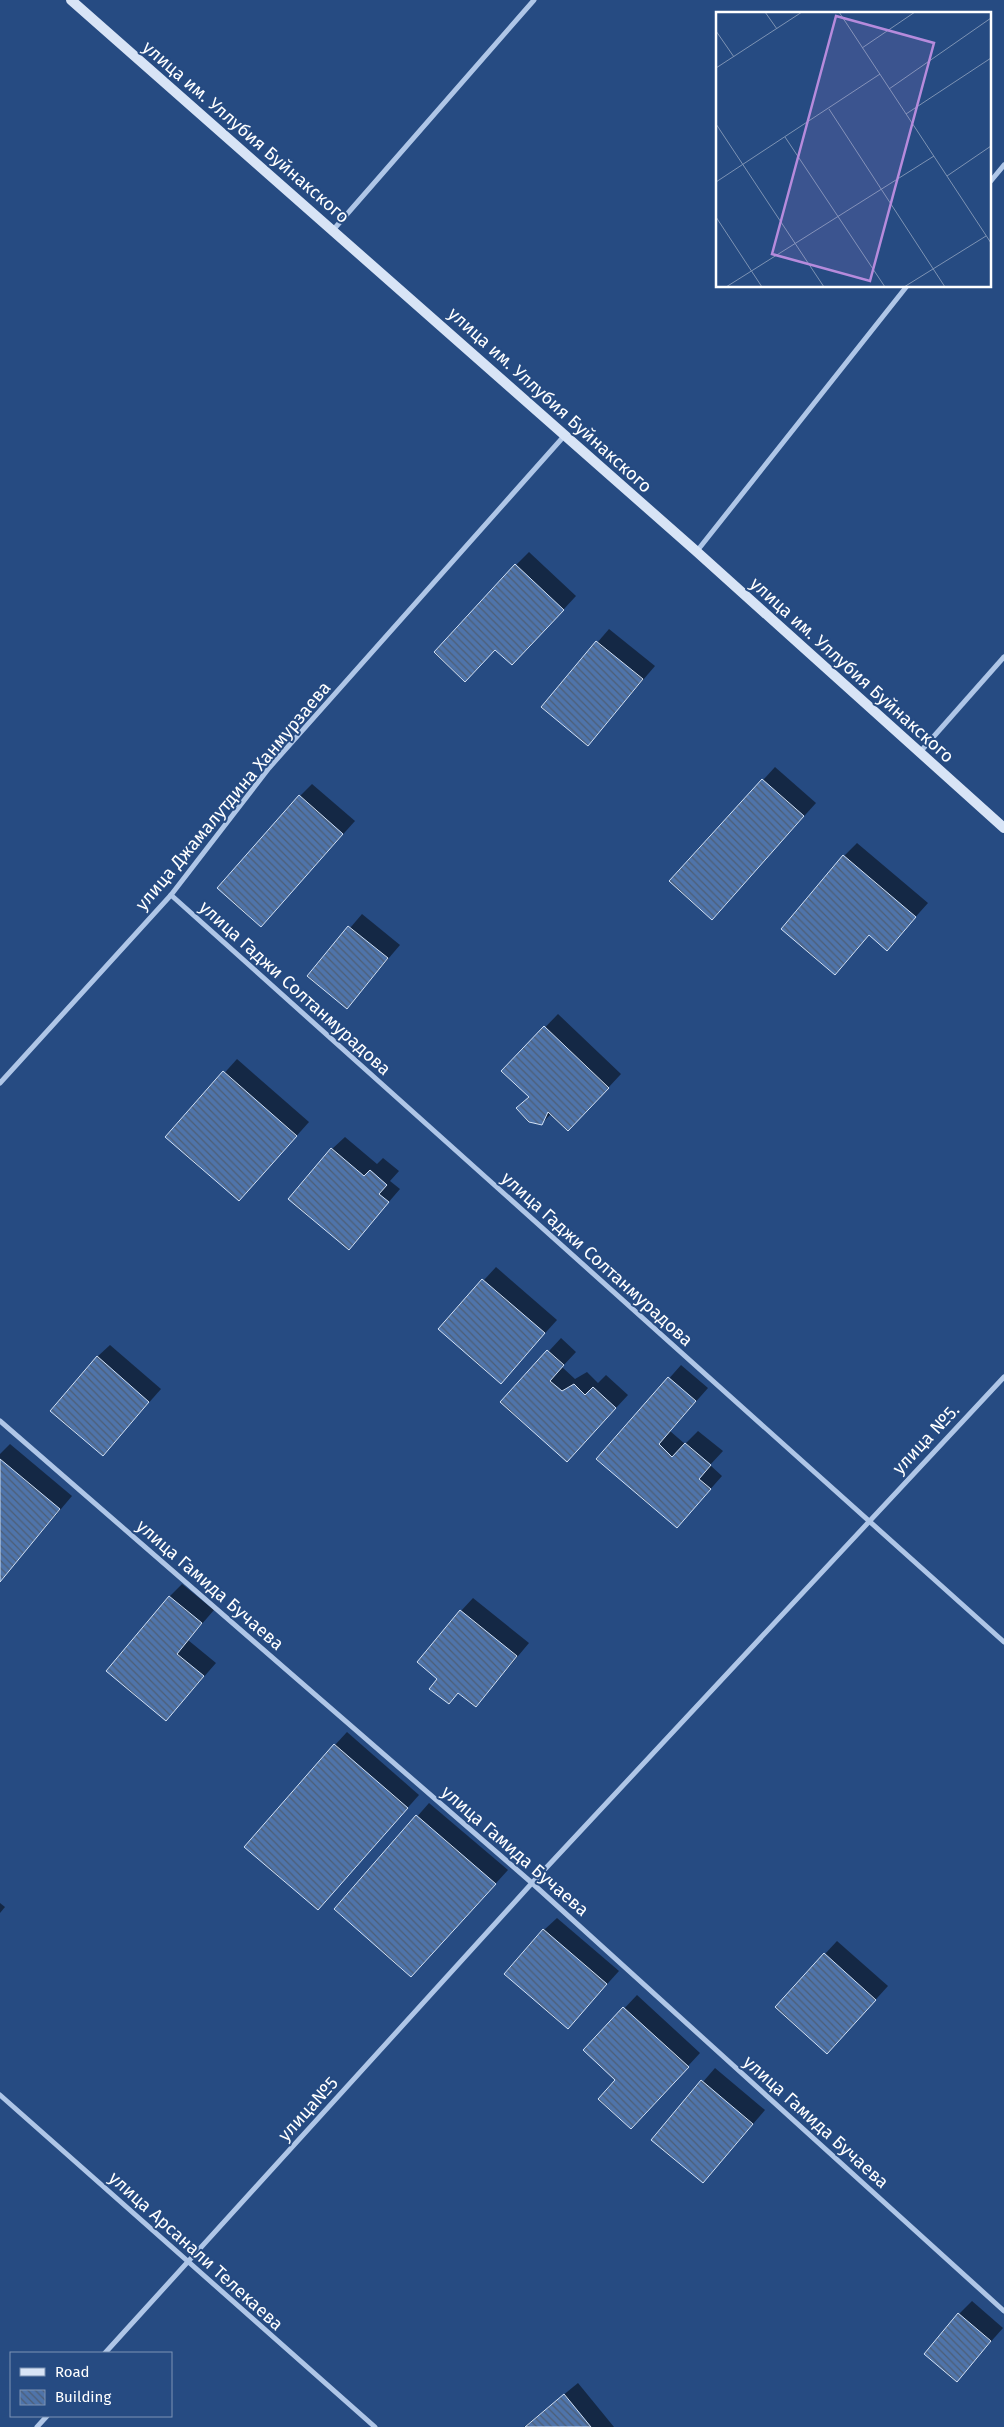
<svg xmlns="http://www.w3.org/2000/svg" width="1004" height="2427" viewBox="0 0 1004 2427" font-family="'Fira Sans',sans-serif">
  <defs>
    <pattern id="building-back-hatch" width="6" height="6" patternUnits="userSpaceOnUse" patternTransform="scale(1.25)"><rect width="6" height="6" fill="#4f74aa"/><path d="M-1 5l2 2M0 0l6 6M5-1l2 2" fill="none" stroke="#4d5e76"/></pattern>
  </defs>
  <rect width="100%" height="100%" fill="#264b82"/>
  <g fill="#0007">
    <polygon points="529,552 576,596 525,651 516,565"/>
    <polygon points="609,629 655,666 588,744 542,707"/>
    <polygon points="775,767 816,803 724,905 671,881"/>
    <polygon points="312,784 355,821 273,912 300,796"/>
    <polygon points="857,843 928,903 887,949 870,934 835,973 844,856"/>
    <polygon points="362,914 400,945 347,1007 309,976"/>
    <polygon points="558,1014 621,1074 581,1117 552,1113 541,1124 518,1108 530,1096 503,1071"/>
    <polygon points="237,1059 309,1122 251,1187 167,1137"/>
    <polygon points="345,1137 377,1164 383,1158 399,1171 390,1181 400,1189 349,1248 332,1149"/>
    <polygon points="496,1267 557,1320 501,1382 440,1328"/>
    <polygon points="561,1338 576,1352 562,1367 575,1379 587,1372 598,1383 606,1375 628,1395 579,1448 502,1402"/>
    <polygon points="110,1345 161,1389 115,1441 97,1357"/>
    <polygon points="681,1365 708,1388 670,1431 685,1444 698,1431 723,1451 710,1465 722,1476 677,1527 598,1459"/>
    <polygon points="10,1444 72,1496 0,1581 0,1454"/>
    <polygon points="182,1584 214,1610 188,1640 216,1663 166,1720 169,1597"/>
    <polygon points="473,1598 529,1643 476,1706 459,1692 449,1702 439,1678 461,1611"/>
    <polygon points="347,1732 419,1795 318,1909 335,1745"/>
    <polygon points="429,1803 508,1870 424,1962 336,1909"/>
    <polygon points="0,1903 5,1907 0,1913"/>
    <polygon points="557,1918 619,1971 580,2014 544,1930"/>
    <polygon points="837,1941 888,1986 839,2040 776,2007"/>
    <polygon points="637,1995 700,2053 643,2115 617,2080 585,2050"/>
    <polygon points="715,2068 765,2110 703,2182 653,2140"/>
    <polygon points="972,2301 1003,2328 957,2380 959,2314"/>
    <polygon points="578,2383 614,2427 524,2427"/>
  </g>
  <g fill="url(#building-back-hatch)" stroke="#d2e1f5">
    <polygon points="515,564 564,610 512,665 495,650 465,682 434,652"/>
    <polygon points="596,641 643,679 588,746 541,707"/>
    <polygon points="762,779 804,816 712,920 669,881"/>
    <polygon points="299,795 343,834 261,927 217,888"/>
    <polygon points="843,855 916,917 887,951 869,935 835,975 781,929"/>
    <polygon points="348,926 388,958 347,1009 307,976"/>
    <polygon points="544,1026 609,1088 568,1131 548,1112 542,1125 529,1122 516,1108 529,1097 501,1071"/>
    <polygon points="223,1071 297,1136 239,1201 165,1137"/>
    <polygon points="331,1148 364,1176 370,1170 387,1185 379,1194 389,1202 349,1250 288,1199"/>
    <polygon points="482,1279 545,1333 501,1384 438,1329"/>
    <polygon points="547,1350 564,1365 550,1381 562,1391 574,1384 585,1395 593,1387 616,1408 567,1462 500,1402"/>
    <polygon points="97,1356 149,1402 103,1456 50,1411"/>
    <polygon points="668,1377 696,1401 659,1444 672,1457 685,1443 711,1465 699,1479 711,1489 677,1528 596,1459"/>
    <polygon points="0,1459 60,1509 0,1582"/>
    <polygon points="169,1596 202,1623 177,1654 204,1676 166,1721 106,1671"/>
    <polygon points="460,1610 517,1656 476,1707 458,1693 449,1704 429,1689 437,1679 417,1662"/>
    <polygon points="334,1744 408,1808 318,1910 244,1847"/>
    <polygon points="416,1815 496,1884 411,1977 334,1909"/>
    <polygon points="543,1929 607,1984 568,2029 504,1974"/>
    <polygon points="824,1953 876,2000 827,2054 775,2007"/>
    <polygon points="623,2007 689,2067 631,2129 598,2099 615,2080 583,2050"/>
    <polygon points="701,2080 753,2124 703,2183 651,2140"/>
    <polygon points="958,2313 991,2341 957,2382 924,2354"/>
    <polygon points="564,2394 591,2427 525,2427"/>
  </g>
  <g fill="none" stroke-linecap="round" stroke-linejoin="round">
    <g stroke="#afc6e7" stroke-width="5">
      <polyline points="990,182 1004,165"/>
      <polyline points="334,229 534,0"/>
      <polyline points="697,551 907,286"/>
      <polyline points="920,752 1004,657"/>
      <polyline points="171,895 1004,1642"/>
      <polyline points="0,1083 171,895 269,768 565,435"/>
      <polyline points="0,1421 532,1883 1004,2311"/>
      <polyline points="0,2095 375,2427"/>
      <polyline points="105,2353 532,1883 1004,1377"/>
      <polyline points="37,2427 47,2416"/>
    </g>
    <polyline stroke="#d8e4f6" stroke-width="10" points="71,0 696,551 1004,828"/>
  </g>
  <g text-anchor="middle" stroke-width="4" stroke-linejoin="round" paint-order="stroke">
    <g font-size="18" fill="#fff" stroke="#264b82">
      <text transform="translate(246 132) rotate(41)" y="6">улица им. Уллубия Буйнакского</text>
      <text transform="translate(550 400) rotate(42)" y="6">улица им. Уллубия Буйнакского</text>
      <text transform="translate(852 670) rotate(42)" y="6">улица им. Уллубия Буйнакского</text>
      <text transform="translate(233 796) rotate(-50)" y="6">улица Джамалутдина Ханмурзаева</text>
      <text transform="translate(295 988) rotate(42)" y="6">улица Гаджи Солтанмурадова</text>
      <text transform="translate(597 1259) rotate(42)" y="6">улица Гаджи Солтанмурадова</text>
      <text transform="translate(926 1439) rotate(-47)" y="6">улица №5.</text>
      <text transform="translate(210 1585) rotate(41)" y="6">улица Гамида Бучаева</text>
      <text transform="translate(515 1851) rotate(41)" y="6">улица Гамида Бучаева</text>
      <text transform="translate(308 2109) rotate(-48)" y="6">улица№5</text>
      <text transform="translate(816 2122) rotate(42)" y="6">улица Гамида Бучаева</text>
      <text transform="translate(196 2251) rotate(42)" y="6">улица Арсанали Телекаева</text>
    </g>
  </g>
  <g transform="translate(716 12)">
    <rect width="275" height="275" fill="#264b82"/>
    <path fill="none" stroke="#7d93b4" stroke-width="1" d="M49,0L61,17M123,0L275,231M0,19L18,45M146,36L199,0M0,56L86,0M173,77L275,6M113,97L229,275M190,102L275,46M0,112L108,275M69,125L169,275M231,164L275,134M0,170L164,62M0,205L46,275M10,275L218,144M188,275L270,224"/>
    <path fill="#b68bdc" fill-opacity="0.15" stroke="#b68bdc" stroke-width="2.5" d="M120,4L218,31L154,269L56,242Z"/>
    <rect width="275" height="275" fill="none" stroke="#fff" stroke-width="2.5"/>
  </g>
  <rect x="10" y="2352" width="162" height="65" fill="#264b82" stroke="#7d93b4"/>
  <rect x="20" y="2368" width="25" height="8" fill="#d8e4f6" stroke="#7d93b4"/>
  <text x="55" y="2377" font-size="15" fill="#ffffff">Road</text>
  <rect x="20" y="2390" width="25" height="15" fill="url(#building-back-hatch)" stroke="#7d93b4"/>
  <text x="55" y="2402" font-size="15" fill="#ffffff">Building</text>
</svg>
